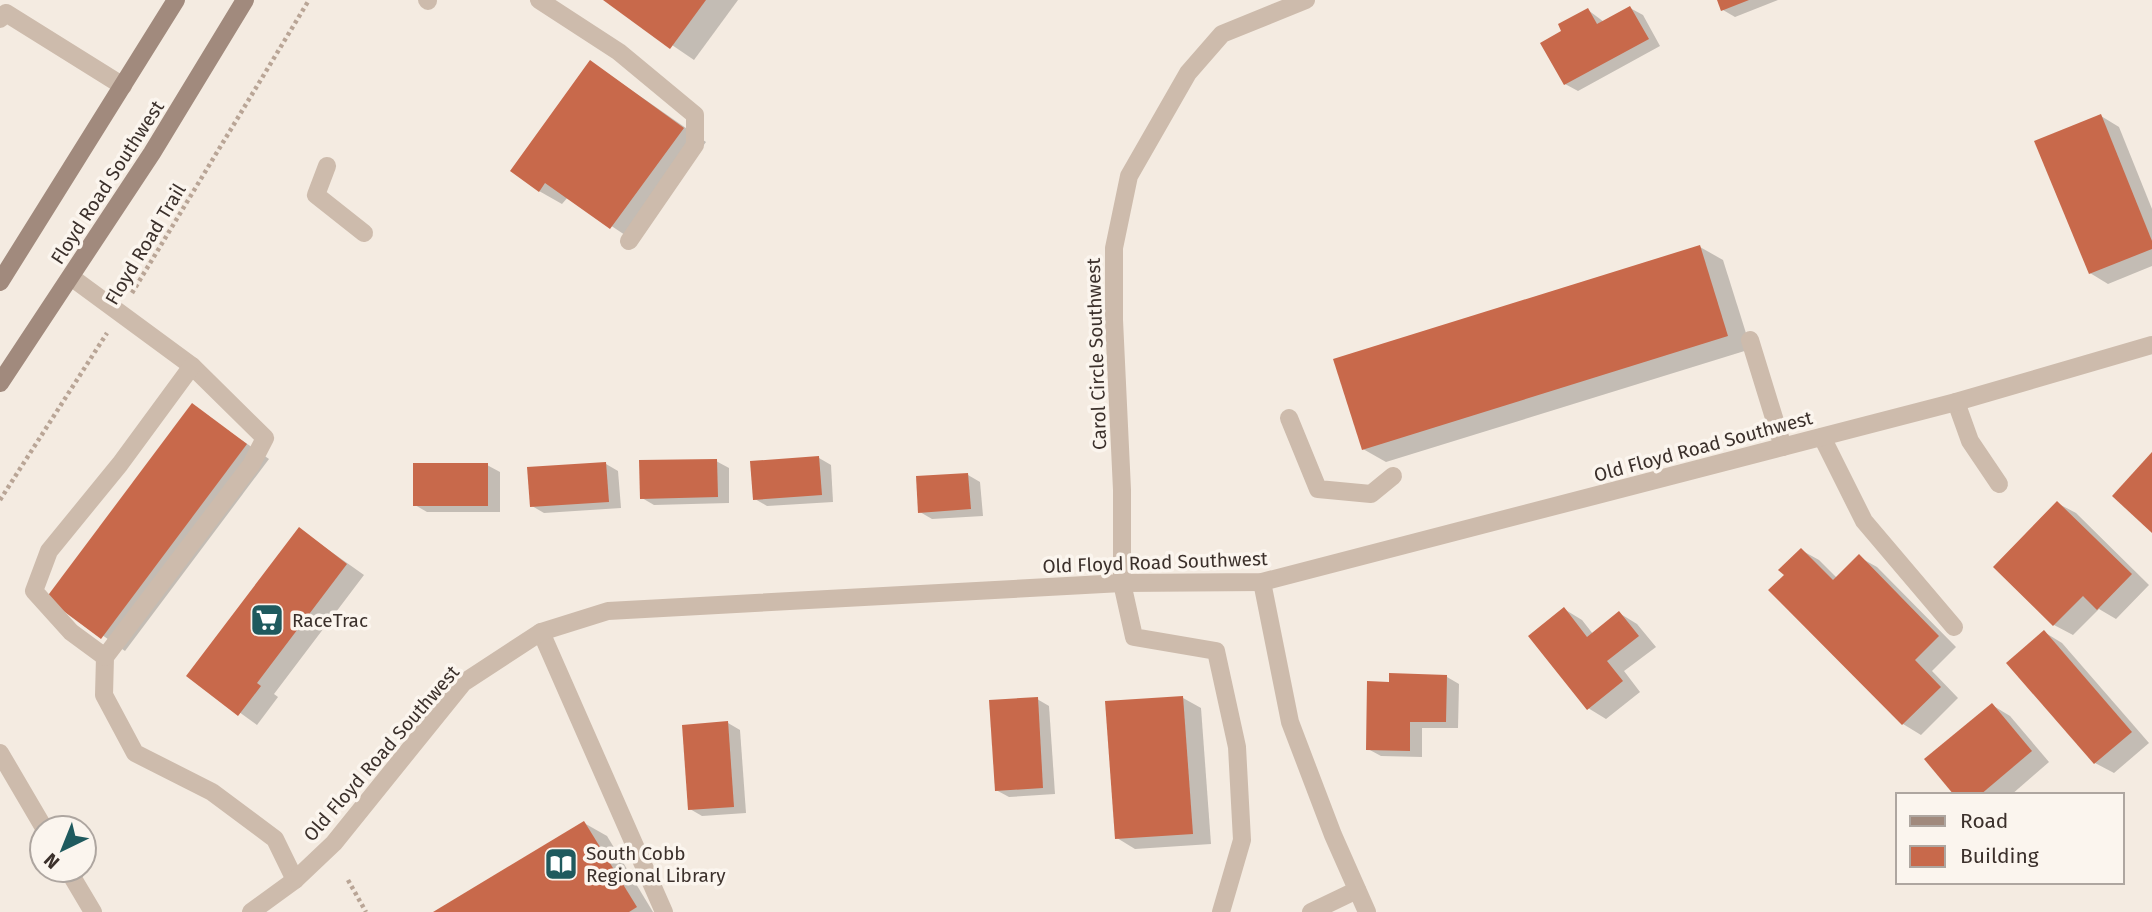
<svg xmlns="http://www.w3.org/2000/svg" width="2152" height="912" viewBox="0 0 2152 912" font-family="'Fira Sans',sans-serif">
  <rect width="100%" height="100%" fill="#f4ebe1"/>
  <g fill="#0003">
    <polygon points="606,0 738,0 694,60"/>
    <polygon points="1719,0 1778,0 1735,17 1723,10"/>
    <polygon points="1630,8 1643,15 1660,46 1578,91 1565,84 1564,31 1588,10 1604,22"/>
    <polygon points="591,62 706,142 634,241 568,197 562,204 539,191"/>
    <polygon points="2101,116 2119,127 2152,209 2152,266 2108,284 2090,273"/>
    <polygon points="1700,247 1723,260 1751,349 1386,462 1363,449"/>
    <polygon points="192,406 269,459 125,651 49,598"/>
    <polygon points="819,458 831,465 833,502 767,506 755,499"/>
    <polygon points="716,461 729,468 729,503 654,505 642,498"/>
    <polygon points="606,464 618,471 621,508 544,513 532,506"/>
    <polygon points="487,465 500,472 500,512 427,512 415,505"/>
    <polygon points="968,475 980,482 983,516 932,519 920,512"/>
    <polygon points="2057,503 2076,513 2149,585 2116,619 2099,609 2073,635 2054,625 1995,567"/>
    <polygon points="299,529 364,575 274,694 278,697 257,725 188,675"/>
    <polygon points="1801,550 1819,560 1837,578 1859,557 1877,567 1956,647 1932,671 1958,698 1921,735 1903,724"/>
    <polygon points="1564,609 1582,620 1593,634 1619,613 1637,624 1656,647 1624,671 1640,692 1606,719 1588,708"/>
    <polygon points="2044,632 2062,643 2149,743 2114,773 2095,763"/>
    <polygon points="1447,677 1459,684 1458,728 1422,728 1422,757 1381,756 1368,749 1391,684"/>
    <polygon points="1183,698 1201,708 1211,844 1135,849 1117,838"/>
    <polygon points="1037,699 1049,706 1055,794 1009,797 996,790"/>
    <polygon points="1992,705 2010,716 2049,762 2011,795 1956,795"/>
    <polygon points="728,723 740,730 746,813 702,816 690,809"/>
    <polygon points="584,823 607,836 653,912 436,912"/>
  </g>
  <g fill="#c8694b">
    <polygon points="603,0 706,0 670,49"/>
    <polygon points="1717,0 1749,0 1721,11"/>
    <polygon points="1630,6 1649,39 1564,85 1540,43 1561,31 1558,24 1588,8 1597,24"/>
    <polygon points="590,60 684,128 610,229 545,183 539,192 510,171"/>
    <polygon points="2101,114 2152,241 2152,249 2089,274 2034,141"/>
    <polygon points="1700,245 1728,336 1362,450 1333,359"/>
    <polygon points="192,403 247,444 101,639 46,598"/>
    <polygon points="2152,452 2152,533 2112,496"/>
    <polygon points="819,456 822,495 753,500 750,461"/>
    <polygon points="717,459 718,497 640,499 639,460"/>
    <polygon points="606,462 609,502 530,507 527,467"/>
    <rect x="413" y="463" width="75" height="43"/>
    <polygon points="968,473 971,509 918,513 916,476"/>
    <polygon points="2057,501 2132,574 2097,610 2083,596 2053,626 1993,567"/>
    <polygon points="299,527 347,564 257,683 261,686 238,716 186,676"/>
    <polygon points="1801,548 1833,580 1859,554 1939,636 1915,660 1941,687 1902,725 1768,590 1784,575 1778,570"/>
    <polygon points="1564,607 1587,637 1619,611 1639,636 1607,661 1623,681 1587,710 1528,636"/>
    <polygon points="2044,630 2132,732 2094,764 2006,663"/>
    <polygon points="1389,673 1447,675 1446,722 1410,722 1410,751 1366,750 1367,681 1389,682"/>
    <polygon points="1183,696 1193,834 1115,839 1105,701"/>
    <polygon points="1038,697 1043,788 995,791 989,700"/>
    <polygon points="1992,703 2032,751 1980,795 1954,795 1924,759"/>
    <polygon points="728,721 734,807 688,810 682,725"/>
    <polygon points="584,821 637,907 629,912 433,912"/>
  </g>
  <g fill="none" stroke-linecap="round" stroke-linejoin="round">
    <g stroke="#b9a596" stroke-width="4.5" stroke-dasharray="3.5 3.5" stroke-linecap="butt">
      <polyline points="132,293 309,0"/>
      <polyline points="0,500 107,333"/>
      <polyline points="348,880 366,912"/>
    </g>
    <g stroke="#cdbbac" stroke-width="18">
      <polyline points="427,0 428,1"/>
      <polyline points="539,0 619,52 695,115 695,145 629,241"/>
      <polyline points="0,19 6,13 123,86"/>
      <polyline points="327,166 316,195 364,233"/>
      <polyline points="71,277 192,366 265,438 251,465 105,657 104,695 135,753 212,792 275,839 295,880"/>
      <polyline points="1750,340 1783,447"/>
      <polyline points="1956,402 1970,441 1999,484"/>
      <polyline points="1289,418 1318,489 1371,494 1393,476"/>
      <polyline points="1822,437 1864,521 1954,627"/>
      <polyline points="1122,583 1134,637 1216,651 1237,747 1242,840 1221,912"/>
      <polyline points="541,632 664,912"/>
      <polyline points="105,657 71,632 34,591 49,551 120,464 192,366"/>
      <polyline points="1311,912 1357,890"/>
    </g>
    <g stroke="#cdbbac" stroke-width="18">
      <polyline points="1262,582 1290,722 1333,835 1367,912"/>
      <polyline points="1122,583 1122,490 1114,320 1114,248 1129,176 1188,73 1222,34 1306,0"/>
      <polyline points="251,912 295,880 334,843 463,683 541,632 608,611 1122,583 1262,582 1956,402 2152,345"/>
    </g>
    <g stroke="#cdbbac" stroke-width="18">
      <polyline points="0,753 44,828"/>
      <polyline points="68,870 93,912"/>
    </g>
    <g stroke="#a18a7d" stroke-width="18">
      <polyline points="0,282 176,0"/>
      <polyline points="0,383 152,153 245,0"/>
    </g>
  </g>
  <defs>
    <symbol id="supermarket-square" viewBox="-11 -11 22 22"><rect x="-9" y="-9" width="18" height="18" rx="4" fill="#1f5a5e" stroke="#fbf5ee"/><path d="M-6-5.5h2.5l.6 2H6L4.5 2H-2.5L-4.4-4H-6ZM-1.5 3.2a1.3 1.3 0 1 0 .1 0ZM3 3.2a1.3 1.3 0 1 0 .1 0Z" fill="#fff"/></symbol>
    <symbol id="library-square" viewBox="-11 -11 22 22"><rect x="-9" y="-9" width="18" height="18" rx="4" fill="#1f5a5e" stroke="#fbf5ee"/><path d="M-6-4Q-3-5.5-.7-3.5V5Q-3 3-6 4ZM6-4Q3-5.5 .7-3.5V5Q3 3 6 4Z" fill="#fff"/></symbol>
  </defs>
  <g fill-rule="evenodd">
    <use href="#supermarket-square" x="248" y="601" width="38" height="38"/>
    <use href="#library-square" x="542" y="845" width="38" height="38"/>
  </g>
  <g text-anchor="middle" stroke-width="7" stroke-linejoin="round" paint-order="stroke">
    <g font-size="19" fill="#3b302b" stroke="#fbf5ee">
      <text transform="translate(107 182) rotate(-57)" y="7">Floyd Road Southwest</text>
      <text transform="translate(145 244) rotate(-59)" y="7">Floyd Road Trail</text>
      <text transform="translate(1096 354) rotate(-92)" y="7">Carol Circle Southwest</text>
      <text transform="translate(1703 446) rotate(-15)" y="7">Old Floyd Road Southwest</text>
      <text transform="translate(1155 562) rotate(-2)" y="7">Old Floyd Road Southwest</text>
      <text transform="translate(381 753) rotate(-49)" y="7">Old Floyd Road Southwest</text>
    </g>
    <g font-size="19" fill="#3b302b" stroke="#fbf5ee" text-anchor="start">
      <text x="292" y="627">RaceTrac</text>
      <text x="586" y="860">South Cobb<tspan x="586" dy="22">Regional Library</tspan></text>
    </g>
  </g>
  <rect x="1896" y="793" width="228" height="91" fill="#fbf5ee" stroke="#aea6a0" stroke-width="2"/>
  <rect x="1910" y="816" width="35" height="10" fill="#a18a7d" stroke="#aea6a0" stroke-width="2"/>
  <text x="1960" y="828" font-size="21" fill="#3b302b">Road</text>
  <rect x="1910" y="846" width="35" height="21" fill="#c8694b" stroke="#aea6a0" stroke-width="2"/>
  <text x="1960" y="863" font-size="21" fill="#3b302b">Building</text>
  <g transform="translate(63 849) rotate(223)"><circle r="33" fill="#fbf5ee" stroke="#aea6a0" stroke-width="2"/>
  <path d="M0-5L12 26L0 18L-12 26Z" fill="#1f5a5e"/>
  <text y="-10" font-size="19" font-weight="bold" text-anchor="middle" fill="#3b302b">N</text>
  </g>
</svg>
